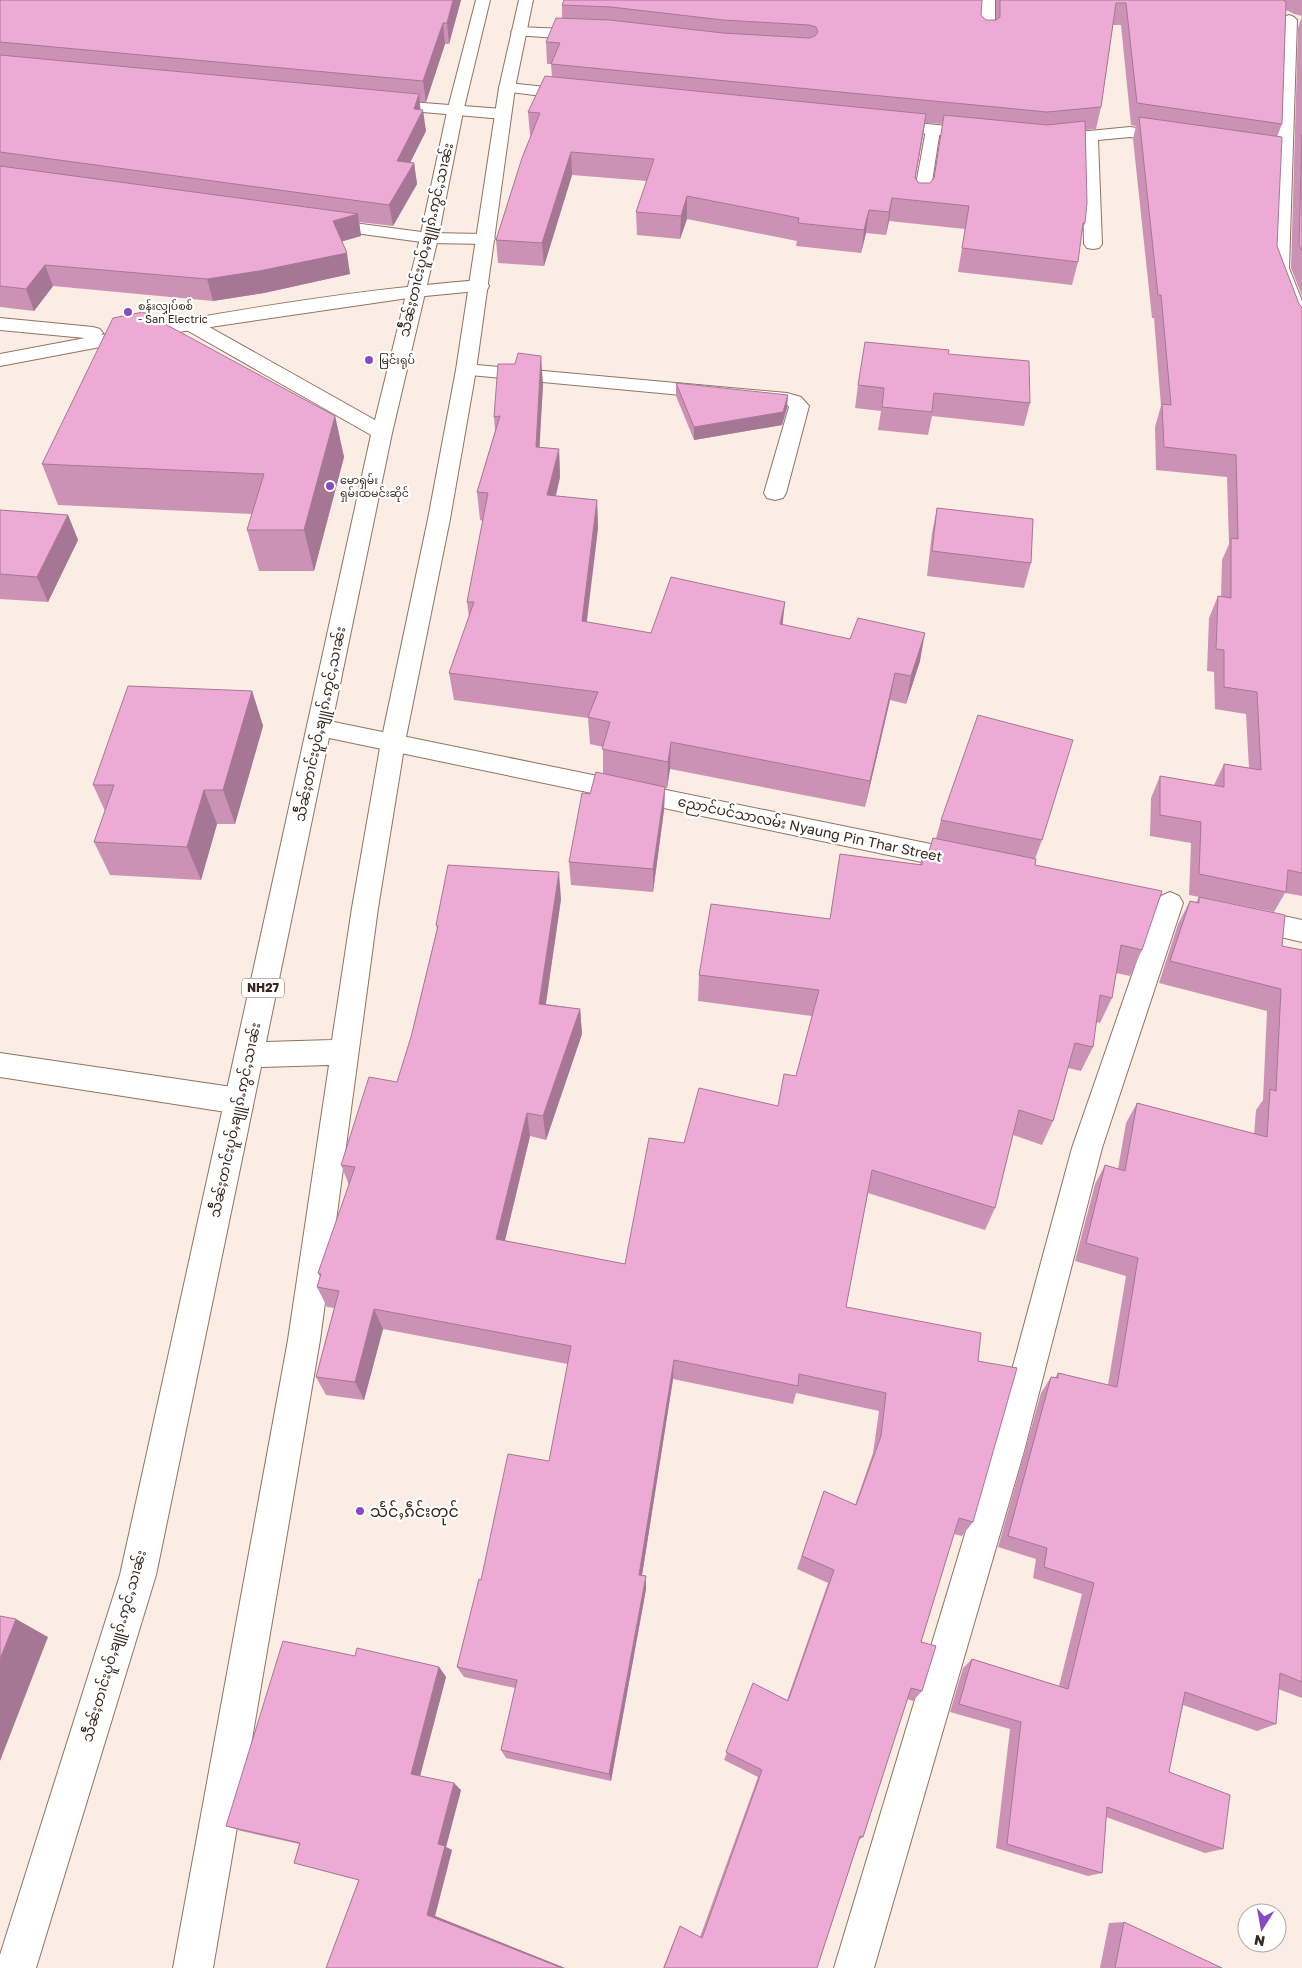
<svg xmlns="http://www.w3.org/2000/svg" width="1302" height="1968" viewBox="0 0 1302 1968" font-family="'Golos Text','Noto Sans Myanmar',sans-serif">
  <rect width="100%" height="100%" fill="#fbede4"/>
  <g fill="none" stroke-linecap="round" stroke-linejoin="round">
    <defs>
      <polygon id="lane" points="933,126 938,127 940,130 929,201 926,204 916,204 913,201 926,130 928,127"/>
      <g id="street">
        <polygon points="981,0 995,0 995,37 992,40 982,40 979,37"/>
        <polygon points="1289,15 1294,17 1297,20 1289,268 1302,301 1302,332 1295,330 1292,326 1271,268 1281,20 1284,17"/>
        <polygon points="519,27 588,30 593,32 596,35 593,38 588,40 514,35 511,32 514,29"/>
        <polygon points="507,83 575,90 581,92 583,95 581,98 575,100 501,91 499,88 501,85"/>
        <polygon points="383,100 503,109 509,111 511,114 509,117 503,119 377,108 375,105 377,102"/>
        <polygon points="886,120 978,129 984,130 986,134 984,138 978,139 880,129 878,125 880,121"/>
        <polygon points="1130,127 1172,133 1178,134 1180,138 1178,142 1172,143 1130,137 1098,140 1102,244 1099,248 1093,249 1087,248 1084,244 1082,142 1048,145 1042,144 1040,140 1042,136 1048,135"/>
        <polygon points="324,219 429,233 486,234 492,235 495,239 492,243 486,244 429,243 318,228 315,224 318,220"/>
        <path d="M480,280L487,282L489,286L487,290L415,297L190,330L0,366V354L85,338L0,330V318L93,327L100,329L103,333L101,335C226,311 353,290 480,280Z"/>
        <polygon points="466,364 787,393 801,397 809,406 786,493 783,498 775,500 767,498 764,493 789,407 787,405 459,374 456,370 459,366"/>
        <polygon points="319,719 960,850 969,853 973,860 969,867 960,870 310,734 307,728 310,722"/>
        <polygon points="1170,892 1179,896 1183,903 1102,1148 1024,1451 874,1968 834,1968 990,1451 1072,1148 1157,903 1161,896"/>
        <polygon points="1247,908 1302,920 1302,942 1238,927 1234,919 1238,911"/>
        <polygon points="0,1053 239,1088 249,1092 253,1101 249,1110 239,1114 0,1077"/>
      </g>
      <polygon id="highway" points="476,0 490,0 463,112 438,238 392,433 266,1042 332,1040 352,908 381,742 428,519 456,370 499,88 519,0 533,0 515,88 476,370 450,519 405,742 378,908 320,1340 213,1968 173,1968 288,1340 329,1065 261,1067 156,1575 36,1968 0,1968 0,1955 120,1575 371,435 183,328 180,324 183,320 190,318 197,320 375,420 420,238 447,112"/>
    </defs>
    <use href="#lane" stroke="#917360" stroke-width="2"/>
    <use href="#street" stroke="#917360" stroke-width="2"/>
    <use href="#highway" stroke="#917360" stroke-width="2"/>
    <use href="#lane" fill="#fff" fill-rule="evenodd"/>
    <use href="#street" fill="#fff" fill-rule="evenodd"/>
    <use href="#highway" fill="#fff" fill-rule="evenodd"/>
  </g>
  <g fill="#cc92b6" fill-rule="evenodd">
    <polygon points="0,0 461,0 449,44 445,44 426,102 419,102 420,110 426,131 410,162 414,163 417,184 393,226 359,222 361,236 342,241 350,274 264,293 213,301 53,286 34,311 0,307"/>
    <path d="M996,0H1302V16L1294,14L1286,10L1282,124L1277,137V246L1299,304L1302,307V896L1285,893L1274,912L1189,895L1191,843L1150,836L1151,798L1160,776L1214,785L1224,764L1249,768L1246,714L1215,709L1214,672L1207,671L1209,618L1218,596H1221L1222,560L1229,544L1227,477L1156,470L1155,427L1161,406L1154,318H1152L1133,139L1136,126L1131,125L1121,25H1113L1101,107L1096,129L1086,130L1085,223L1080,239L1078,262L1072,285L958,272L965,229L889,221L886,235L866,233L861,253L796,246L797,241L687,219L680,239L637,235L636,212L647,181L572,175L544,266L498,263L496,240L531,135H530L528,112L552,77L551,64H547L546,42L562,18V5L981,15L986,20H996ZM925,123L943,124L934,178L930,183H919L915,179Z"/>
    <polygon points="1302,16 1302,296 1291,268 1298,28"/>
    <polygon points="948,354 1030,403 1024,426 932,416 928,435 878,430 881,411 855,408 858,385"/>
    <polygon points="515,364 543,384 539,447 559,449 560,477 556,496 597,500 598,528 587,622 651,633 783,625 920,661 906,704 890,700 865,807 670,769 667,788 665,788 664,810 653,892 571,885 569,862 590,794 603,774 603,747 590,744 588,718 454,700 449,673 469,617 467,602 483,521 480,520 477,492 495,431 494,417"/>
    <polygon points="676,383 787,408 782,425 694,440 676,396"/>
    <polygon points="335,416 344,457 314,571 259,571 247,530 252,514 58,505 42,464"/>
    <polygon points="937,508 1031,563 1024,588 927,576 932,533"/>
    <polygon points="0,510 68,515 78,540 48,602 0,599"/>
    <polygon points="252,691 263,726 235,824 217,824 201,880 110,875 94,842 105,811 93,785"/>
    <polygon points="941,820 1042,840 1035,859 1035,865 1142,950 1130,976 1116,973 1112,998 1100,1023 1096,1022 1093,1047 1081,1071 1068,1068 1053,1121 1042,1145 1013,1135 995,1208 985,1230 868,1193 846,1307 978,1361 973,1522 962,1536 954,1534 921,1642 922,1691 913,1701 907,1699 863,1837 859,1840 817,1968 663,1968 680,1926 700,1937 758,1777 724,1760 753,1683 787,1700 828,1583 797,1569 824,1491 855,1505 873,1453 879,1411 796,1393 793,1404 673,1379 642,1575 646,1576 646,1589 611,1781 506,1758 501,1750 515,1688 464,1677 457,1667 481,1580 549,1461 568,1364 383,1329 364,1400 326,1395 316,1377 334,1308 327,1307 317,1287 320,1277 318,1273 349,1185 341,1165 397,1082 411,1037 437,929 436,925 561,899 546,1004 580,1009 582,1034 546,1140 530,1136 505,1241 625,1264 684,1143 778,1106 796,1076 812,1016 698,1001 699,975 830,919 840,854 920,865 923,851 929,851 936,838"/>
    <polygon points="1199,897 1282,946 1302,950 1302,1698 1278,1689 1276,1724 1257,1731 1183,1705 1169,1772 1223,1849 1205,1853 1106,1817 1102,1873 1088,1876 996,1848 1010,1729 950,1712 963,1668 972,1659 1059,1686 1082,1594 1033,1578 1036,1559 998,1547 1041,1393 1051,1377 1055,1378 1058,1373 1108,1385 1126,1276 1075,1261 1095,1184 1105,1165 1118,1169 1126,1123 1137,1103 1254,1134 1256,1110 1263,1100 1267,1011 1159,983 1178,924 1190,901 1196,903"/>
    <polygon points="355,1656 439,1667 446,1677 420,1776 461,1790 446,1847 452,1850 435,1916 565,1968 326,1968 359,1880 294,1863 299,1844 241,1831 226,1826"/>
    <polygon points="1124,1922 1222,1968 1100,1968 1109,1923"/>
  </g>
  <g fill="#a67794">
    <polygon points="453,0 461,0 449,44 447,23"/>
    <polygon points="443,23 445,44 426,102 423,81"/>
    <polygon points="419,94 421,114 423,110 426,131 400,183 397,161"/>
    <polygon points="926,114 923,136 911,201 915,178"/>
    <polygon points="571,152 572,175 544,266 542,243"/>
    <polygon points="414,163 417,184 393,226 389,205"/>
    <polygon points="687,196 687,219 680,239 681,216"/>
    <polygon points="892,198 889,221 886,235 889,212"/>
    <polygon points="869,210 866,233 861,253 864,230"/>
    <polygon points="358,214 361,236 337,243 333,221"/>
    <polygon points="347,253 350,274 264,293 213,301 207,279"/>
    <polygon points="45,265 53,286 34,311 26,289"/>
    <polygon points="541,356 543,384 538,475 536,447"/>
    <polygon points="788,395 787,408 782,425 694,440 694,427"/>
    <polygon points="335,416 344,457 314,571 304,530"/>
    <polygon points="559,449 560,477 549,523 547,495"/>
    <polygon points="597,500 598,528 583,649 582,621"/>
    <polygon points="68,515 78,540 48,602 37,577"/>
    <polygon points="785,602 782,630 780,624"/>
    <polygon points="925,633 920,661 906,704 911,676"/>
    <polygon points="895,673 890,700 865,807 870,781"/>
    <polygon points="252,691 263,726 235,824 223,790"/>
    <polygon points="671,742 670,769 667,788 668,762"/>
    <polygon points="665,787 664,810 653,892 653,869"/>
    <polygon points="204,790 217,824 201,880 187,847"/>
    <polygon points="559,872 561,899 542,1029 539,1004"/>
    <polygon points="580,1009 582,1034 546,1140 543,1116"/>
    <polygon points="527,1113 530,1136 500,1260 496,1239"/>
    <polygon points="374,1309 383,1329 364,1400 355,1382"/>
    <polygon points="674,1360 673,1379 640,1588 639,1575"/>
    <polygon points="646,1576 646,1589 611,1781 609,1774"/>
    <polygon points="16,1619 48,1637 0,1761 0,1659"/>
    <polygon points="439,1667 446,1677 419,1780 411,1774"/>
    <polygon points="454,1783 461,1790 446,1847 452,1850 435,1916 565,1968 562,1968 427,1915 438,1844"/>
  </g>
  <g fill="#edaad4" stroke="#a67794">
    <polygon points="0,0 453,0 447,23 443,23 423,81 0,42"/>
    <polygon points="564,0 982,0 981,15 986,20 996,20 1000,17 1000,0 1283,0 1286,2 1282,124 1137,103 1126,3 1116,3 1101,107 1047,112 551,64 560,43 546,42 556,18 610,20 723,33 809,38 815,36 818,32 816,27 809,25 723,20 611,7 562,5"/>
    <polygon points="0,55 419,94 414,109 423,110 397,161 414,163 389,205 0,152"/>
    <polygon points="545,76 926,114 915,178 919,183 930,183 934,178 944,115 1047,125 1085,121 1087,203 1085,223 1083,223 1078,262 962,248 969,206 892,198 889,212 869,210 864,230 798,223 799,218 687,196 681,216 636,212 654,159 571,152 542,243 496,240 522,158 540,113 528,112"/>
    <polygon points="1139,117 1282,137 1277,246 1299,304 1302,307 1302,873 1288,870 1286,892 1199,874 1201,822 1160,815 1160,776 1224,787 1224,764 1261,770 1257,692 1224,687 1224,650 1216,649 1218,596 1231,598 1231,538 1238,539 1236,455 1164,447 1162,404 1171,405 1161,295 1158,295"/>
    <polygon points="1302,134 1302,251 1299,245"/>
    <polygon points="0,166 358,214 333,221 347,253 259,271 207,279 45,265 26,289 0,286"/>
    <polygon points="143,312 335,416 304,530 247,530 264,474 42,464 113,318"/>
    <polygon points="865,342 949,350 948,354 1029,361 1030,403 934,393 932,412 882,407 884,388 858,385"/>
    <polygon points="518,353 541,356 536,447 559,449 547,495 597,500 582,621 651,633 671,577 785,602 780,624 850,639 858,618 925,633 911,676 895,673 870,781 671,742 668,762 602,749 610,722 588,717 598,692 449,673 474,602 467,602 488,493 477,492 500,416 494,417 498,364 515,364"/>
    <polygon points="676,383 788,395 783,412 694,427"/>
    <polygon points="937,508 1033,519 1031,563 932,551"/>
    <polygon points="0,510 68,515 37,577 0,574"/>
    <polygon points="128,686 252,691 223,790 204,790 187,847 94,842 114,785 93,785"/>
    <polygon points="978,715 1073,740 1042,840 941,820"/>
    <polygon points="596,772 665,787 653,869 569,862 582,793 590,794"/>
    <polygon points="933,838 1036,859 1035,865 1162,891 1142,950 1121,945 1112,998 1100,995 1093,1047 1075,1043 1053,1121 1019,1110 995,1208 872,1170 846,1307 981,1333 978,1361 1017,1368 973,1522 959,1518 921,1642 936,1646 922,1691 911,1688 863,1837 860,1836 817,1968 664,1968 680,1926 702,1938 762,1770 726,1752 753,1683 788,1701 834,1570 802,1556 824,1491 856,1505 881,1436 886,1393 799,1374 798,1386 674,1360 639,1575 646,1576 609,1774 501,1750 517,1680 457,1667 479,1579 481,1580 508,1454 549,1461 571,1346 374,1309 355,1382 316,1377 339,1291 317,1287 321,1274 318,1273 355,1167 341,1165 369,1077 397,1082 411,1037 438,926 436,925 448,865 559,872 539,1004 580,1009 543,1116 527,1113 496,1239 625,1264 649,1138 684,1143 699,1088 778,1106 784,1074 796,1076 819,990 699,975 711,904 830,919 840,854 922,865 923,851 929,851"/>
    <polygon points="1199,897 1285,915 1282,946 1302,950 1302,1682 1280,1673 1276,1724 1185,1692 1169,1772 1230,1795 1223,1849 1107,1807 1102,1873 1007,1844 1021,1722 959,1704 972,1659 1068,1689 1094,1583 1044,1567 1047,1548 1008,1536 1051,1377 1058,1378 1058,1373 1117,1387 1138,1258 1086,1243 1105,1165 1125,1171 1137,1103 1267,1137 1270,1089 1276,1091 1281,989 1170,961 1190,901 1199,903"/>
    <polygon points="0,1616 16,1619 0,1659"/>
    <polygon points="283,1641 355,1656 357,1648 439,1667 411,1774 454,1783 438,1844 445,1846 427,1915 562,1968 326,1968 359,1880 294,1863 300,1843 226,1826"/>
    <polygon points="1124,1922 1222,1968 1115,1968"/>
  </g>
  <g fill="#884abf" stroke="#fff" stroke-width="2">
    <circle cx="128" cy="312" r="5"/>
    <circle cx="369" cy="360" r="5"/>
    <circle cx="330" cy="486" r="5"/>
    <circle cx="360" cy="1511" r="5"/>
  </g>
  <g text-anchor="middle" stroke-width="4.5" stroke-linejoin="round" paint-order="stroke">
    <g font-size="11" fill="#352821" stroke="#fff" text-anchor="start">
      <text x="138" y="310">စန်းလျှပ်စစ်<tspan x="138" dy="13">- San Electric</tspan></text>
      <text x="379" y="364">မြင်းရုပ်</text>
      <text x="340" y="484">မောရှမ်း<tspan x="340" dy="13">ရှမ်းထမင်းဆိုင်</tspan></text>
    </g>
    <rect fill="#fff" stroke="#726864" stroke-width="1" x="242" y="978.5" width="42" height="19" rx="4"/>
    <g font-size="12" font-weight="bold" fill="#352821">
      <text x="263" y="992">NH27</text>
    </g>
    <g font-size="14" fill="#352821" stroke="#fff">
      <text transform="translate(426 240) rotate(-77)" y="5">သဵႅၼ်ႈတၢင်းပူဝ်ႇၶျူၵ်ႉဢွင်ႇသၢၼ်း</text>
      <text transform="translate(320 724) rotate(-78)" y="5">သဵႅၼ်ႈတၢင်းပူဝ်ႇၶျူၵ်ႉဢွင်ႇသၢၼ်း</text>
      <text transform="translate(810 829) rotate(12)" y="5">ညောင်ပင်သာလမ်း Nyaung Pin Thar Street</text>
      <text transform="translate(235 1120) rotate(-78)" y="5">သဵႅၼ်ႈတၢင်းပူဝ်ႇၶျူၵ်ႉဢွင်ႇသၢၼ်း</text>
      <text transform="translate(114 1646) rotate(-74)" y="5">သဵႅၼ်ႈတၢင်းပူဝ်ႇၶျူၵ်ႉဢွင်ႇသၢၼ်း</text>
    </g>
    <g font-size="16" fill="#352821" stroke="#fff" text-anchor="start">
      <text x="370" y="1517">သႅင်ႇၵဵင်းတုင်</text>
    </g>
  </g>
  <g transform="translate(1262 1928) rotate(191)"><circle r="24" fill="#ffffff" stroke="#aea9a6"/>
  <path d="M0-4L9 19L0 12L-9 19Z" fill="#884abf"/>
  <text y="-8" font-size="14" font-weight="bold" text-anchor="middle" fill="#352821">N</text>
  </g>
</svg>
